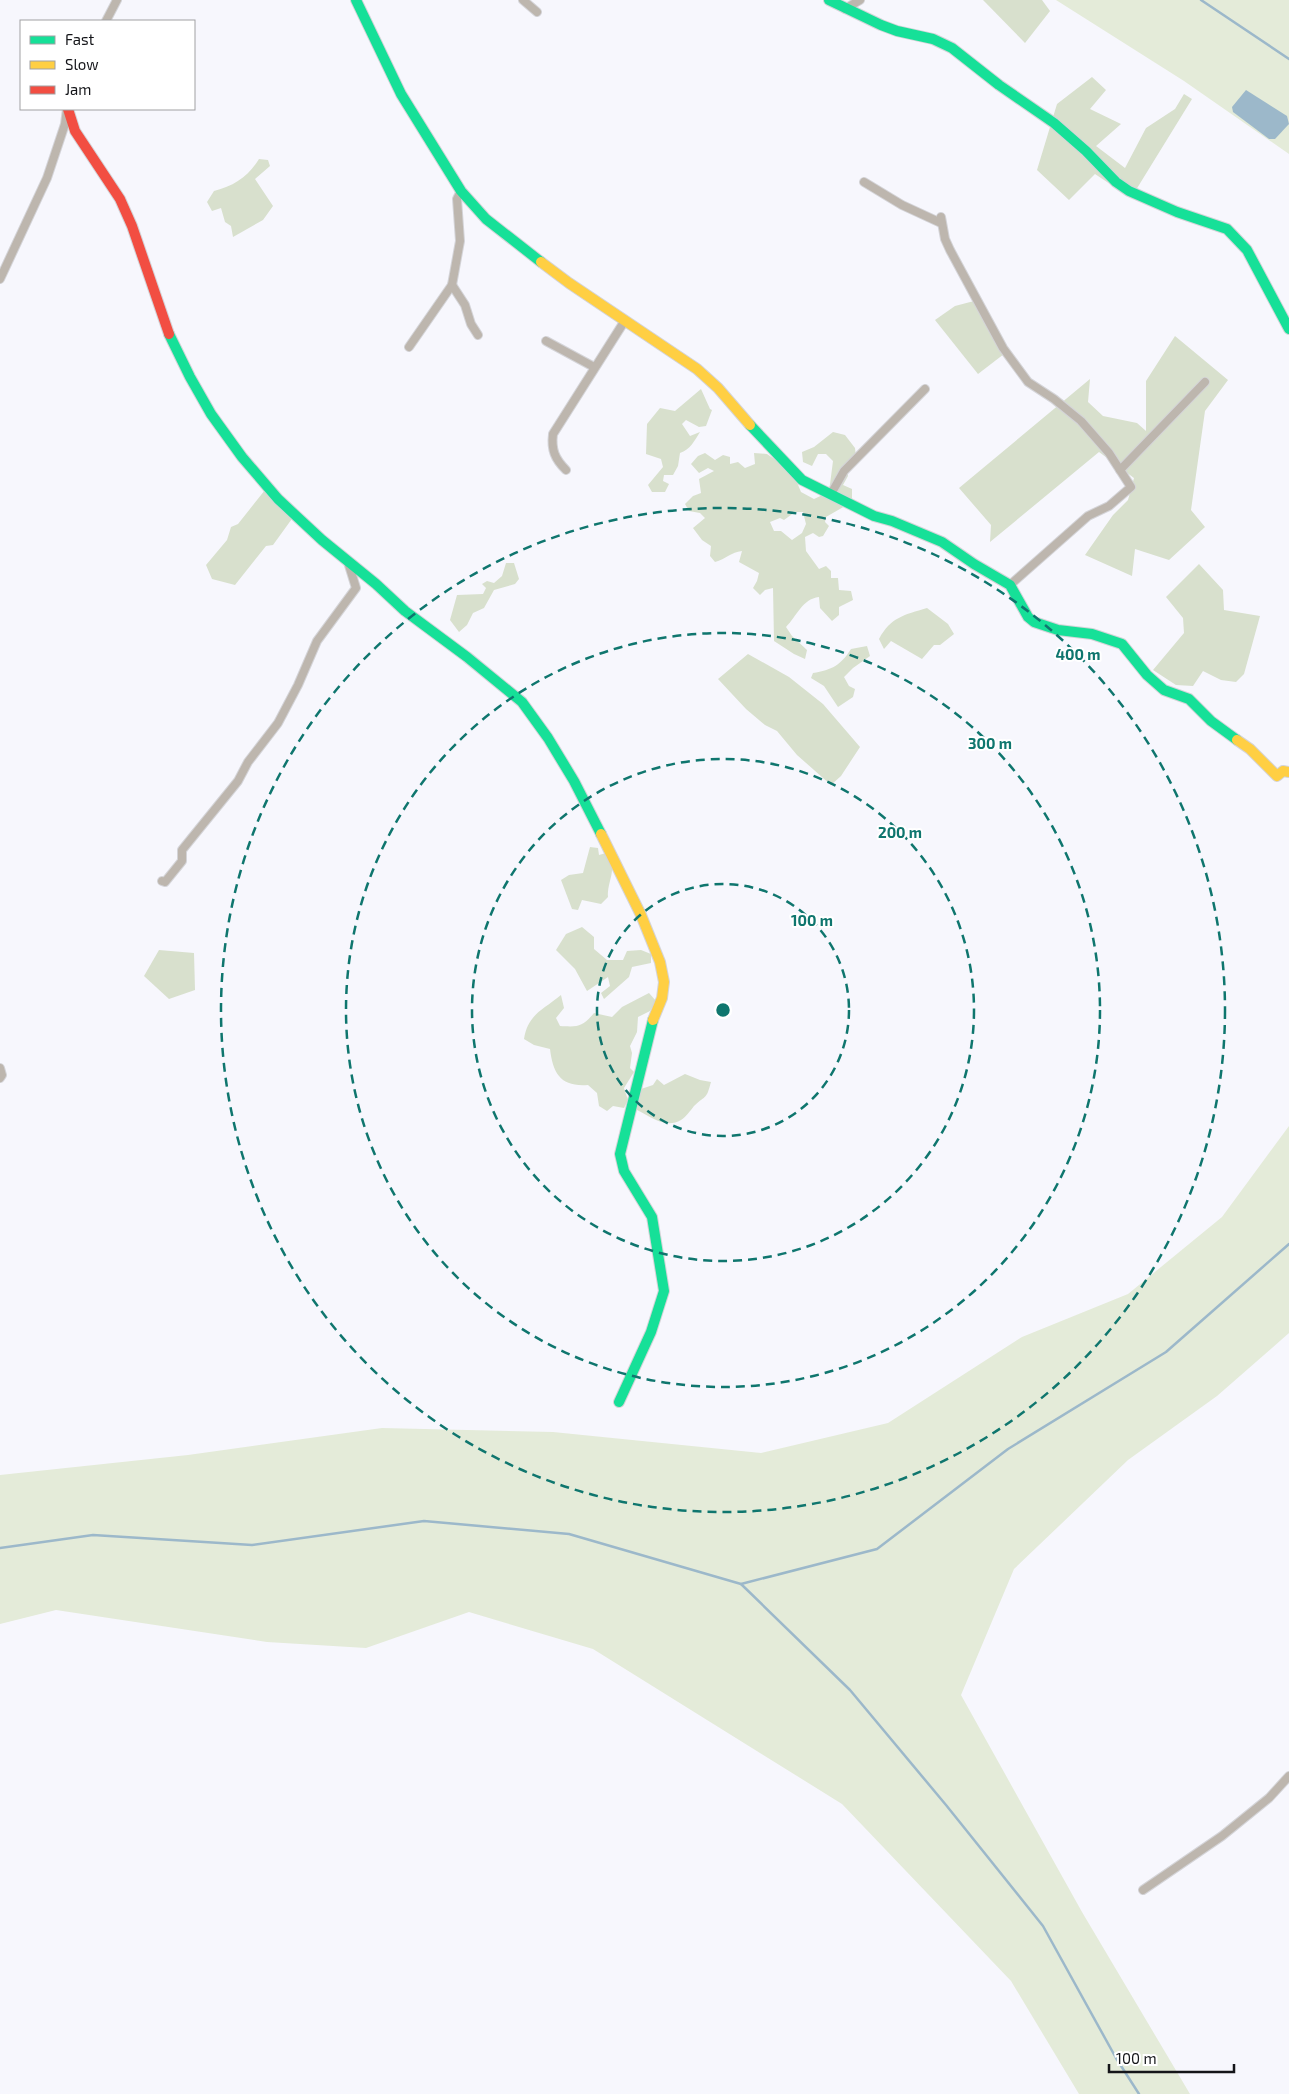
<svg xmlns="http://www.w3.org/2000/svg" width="1289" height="2094" viewBox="0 0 1289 2094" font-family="'Exo 2',sans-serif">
  <rect width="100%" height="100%" fill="#f7f7fd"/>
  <g fill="#e4ebd9">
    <polygon points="1056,0 1289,0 1289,154 1184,81"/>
    <polygon points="1289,1126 1289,1333 1217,1396 1128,1460 1014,1569 961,1695 1082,1912 1190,2094 1079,2094 1011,1981 842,1804 593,1649 469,1612 366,1648 267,1642 56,1610 0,1624 0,1475 188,1455 382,1428 553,1432 761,1453 888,1423 1022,1337 1128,1294 1222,1217"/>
  </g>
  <g fill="#d8e0cd" fill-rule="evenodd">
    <polygon points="983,0 1042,0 1050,11 1025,43"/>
    <polygon points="1092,77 1106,90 1090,109 1121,124 1096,146 1125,168 1146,128 1175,109 1184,94 1192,99 1131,198 1095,174 1069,200 1037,170 1057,104"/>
    <path d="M259,159L268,160L270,166L255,179L273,206L263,220L233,237L231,226L225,222L221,208L212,211L207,202L214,191C234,186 248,177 259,159Z"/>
    <polygon points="974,301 1004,354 978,374 935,320 955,306"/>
    <polygon points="1175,336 1228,380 1205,411 1191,510 1205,527 1169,560 1135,549 1132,576 1085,555 1113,515 1128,500 1134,478 1099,452 990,542 991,525 959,488 1090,379 1088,402 1103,416 1137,423 1146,431 1146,381"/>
    <path d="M701,389L710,409L712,410L706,426L699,427L686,420L682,424L690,436L700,432C695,440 690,450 680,453L678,466L673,475H664L663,481L669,484L665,492H652L648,485L663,467L661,459L646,454L647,424L660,408L675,411Z"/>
    <path d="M833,432L845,435L855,448L856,457L846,464L848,476L843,485L852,489V502L826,517L825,522L829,526L823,536L819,537L813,533L805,537L806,551L819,569L826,566L831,571V578H838L839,590L851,591L853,600L839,607V615L832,621L820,608L819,597C802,599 797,616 786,627L792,636L807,650L805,659L794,654L774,641L773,588L765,590L760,595L753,588L757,581L759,573L739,562L742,551C731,552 726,559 715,562L710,556L711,546L702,540L693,528L705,518L700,513L689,511L685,504L693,496L701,493L699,479L714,471L708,468L699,473L691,464L698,456L705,453L715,460L723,455L730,457V464L738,462L745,468L755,464L754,453L767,454L786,467L794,475L801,492L814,499L829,492L833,461L826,454H818L812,466L803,462L802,452L814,447ZM795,512H803L806,524L802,533L792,540L781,531H774L770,522L780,518L784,520Z"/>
    <polygon points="265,490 294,516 273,545 266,546 235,585 212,579 206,565 227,540 231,527 238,524"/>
    <polygon points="506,563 514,563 519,579 515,584 494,590 484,608 473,613 467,625 459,632 450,620 457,595 483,594 486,588 482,584 487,581 494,583 502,576"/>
    <polygon points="1199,564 1223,590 1224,610 1260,616 1244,674 1236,682 1221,680 1203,671 1193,686 1176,685 1153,670 1184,633 1183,618 1166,597"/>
    <path d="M927,608L948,624L954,634L940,645H934L922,659L891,641L884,649L879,639C891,617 904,615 927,608Z"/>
    <path d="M867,646L870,656L853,668L844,677L849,686L855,689L853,697L838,707L824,686L811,678L813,673C832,670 841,665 851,649Z"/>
    <polygon points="748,654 789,677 823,704 860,747 841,776 831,785 797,755 777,731 765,725 746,709 718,679"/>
    <path d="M590,847L598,848L599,855L606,853C619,869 607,880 608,897L601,904L582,900L578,910L572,909L561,880L569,875L583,873Z"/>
    <polygon points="582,927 594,937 594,949 607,960 623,960 627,951 641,950 651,954 651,963 632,967 629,977 604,999 601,993 610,986 608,977 587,991 575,969 556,950 566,934"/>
    <polygon points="159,950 194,953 195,990 169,999 144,976"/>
    <path d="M649,993L656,1001L650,1011L638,1017L637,1032L630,1046L632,1053L630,1068L634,1072L624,1088L628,1100L624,1108L613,1106L607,1111L599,1106L597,1093L588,1085C561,1087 553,1074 550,1049L534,1045L524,1039C528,1014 543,1010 561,995L564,1008L556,1018L560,1026C579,1027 582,1027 594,1013L612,1017L622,1007Z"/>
    <path d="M685,1074L700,1080L711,1082C706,1100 707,1094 694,1106C690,1111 686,1117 681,1120C666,1129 651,1117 637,1110L638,1095L641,1089L653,1085L657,1079L664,1085Z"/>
  </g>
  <polygon fill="#9cb8ca" points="1246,90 1287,116 1289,124 1275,139 1269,139 1233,112 1232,107"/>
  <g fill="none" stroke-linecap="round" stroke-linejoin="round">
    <g stroke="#9cb8ca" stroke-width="2.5">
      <polyline points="1201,0 1289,59"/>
      <polyline points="0,1548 93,1535 252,1545 424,1521 569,1534 741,1584 877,1549 1008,1449 1166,1352 1289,1244"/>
      <polyline points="741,1584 850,1690 946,1805 1043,1926 1116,2058 1139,2094"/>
    </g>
    <defs>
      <g id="street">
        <polyline points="523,0 537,12"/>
        <polyline points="845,9 860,0"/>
        <polyline points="106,21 117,0"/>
        <polyline points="864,182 902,205 941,223"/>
        <polyline points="941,217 945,239 950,250 1003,348 1028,382 1054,399 1081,421 1109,453 1131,487 1109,506 1088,516 1010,585"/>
        <polyline points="0,279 47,178 65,124 67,109"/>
        <polyline points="452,285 465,305 471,324 478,335"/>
        <polyline points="546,341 594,367"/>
        <polyline points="409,347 452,285 460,241 457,199 461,191"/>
        <path d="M566,470C555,459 551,450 553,434L624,322"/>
        <polyline points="1120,470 1205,382"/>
        <polyline points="831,494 844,471 925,389"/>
        <polyline points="162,881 165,882 182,861 182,850 238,781 248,762 278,723 298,685 317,641 356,588 348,562"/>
        <polyline points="0,1068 2,1075 0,1078"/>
        <polyline points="1143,1890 1222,1836 1269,1798 1289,1776"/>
      </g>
      <g id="fast">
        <polyline points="356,0 401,94 461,191 486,219 541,262"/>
        <polyline points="829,0 881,25 897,31 933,39 952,48 999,85 1054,123 1086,151 1116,182 1129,191 1177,212 1227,229 1247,250 1289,329"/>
        <polyline points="169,334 190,377 211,414 242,457 278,499 322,540 376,584 405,611 467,657 522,702 548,738 574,781 601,834"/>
        <polyline points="750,425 802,480 874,516 892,521 942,542 974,564 1010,585 1028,617 1034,622 1058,630 1092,634 1122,644 1147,675 1164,690 1189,699 1211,721 1237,740"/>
        <polyline points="619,1402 651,1332 664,1291 652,1217 624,1171 620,1154 653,1020"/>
      </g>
      <g id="slow">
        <polyline points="541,262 569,283 697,369 718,388 750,425"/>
        <polyline points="1237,740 1250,749 1277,776 1283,771 1289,772"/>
        <polyline points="601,834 641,915 660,962 664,982 662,998 653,1020"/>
      </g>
      <polyline id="jam" points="68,109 75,131 120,199 132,226 169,334"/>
    </defs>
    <use href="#street" stroke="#d4d4d8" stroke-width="10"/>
    <use href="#fast" stroke="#d4d4d8" stroke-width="12"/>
    <use href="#slow" stroke="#d4d4d8" stroke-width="12"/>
    <use href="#jam" stroke="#d4d4d8" stroke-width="12"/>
    <use href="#street" stroke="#bdb6ae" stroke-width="8"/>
    <use href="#fast" stroke="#16e098" stroke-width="10"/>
    <use href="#slow" stroke="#ffcf43" stroke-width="10"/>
    <use href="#jam" stroke="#f24e42" stroke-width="10"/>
  </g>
  <g fill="none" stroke="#0f766e" stroke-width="2.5" stroke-dasharray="9 6">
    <circle cx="723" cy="1010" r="126"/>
    <circle cx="723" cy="1010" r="251"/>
    <circle cx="723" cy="1010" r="377"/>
    <circle cx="723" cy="1010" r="502"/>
  </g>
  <circle cx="723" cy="1010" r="8" fill="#0f766e" stroke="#fff" stroke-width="2.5"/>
  <g font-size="15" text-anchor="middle" font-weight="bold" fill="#0f766e" stroke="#fff" stroke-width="4" stroke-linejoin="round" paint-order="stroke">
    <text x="1078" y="660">400 m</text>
    <text x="990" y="749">300 m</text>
    <text x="900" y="838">200 m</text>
    <text x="812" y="926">100 m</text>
  </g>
  <rect x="20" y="20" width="175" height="90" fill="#ffffff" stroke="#a1a1a3"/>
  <rect x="30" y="36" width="25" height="8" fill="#16e098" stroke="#a1a1a3"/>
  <text x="65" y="45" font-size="15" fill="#141519">Fast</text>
  <rect x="30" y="61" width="25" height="8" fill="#ffcf43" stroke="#a1a1a3"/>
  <text x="65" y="70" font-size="15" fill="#141519">Slow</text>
  <rect x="30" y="86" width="25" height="8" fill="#f24e42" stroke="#a1a1a3"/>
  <text x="65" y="95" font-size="15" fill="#141519">Jam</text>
  <path d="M1109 2064v8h125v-8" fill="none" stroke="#141519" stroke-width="2.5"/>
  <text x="1116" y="2064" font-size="15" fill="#141519" stroke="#ffffff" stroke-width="4" paint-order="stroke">100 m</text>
</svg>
